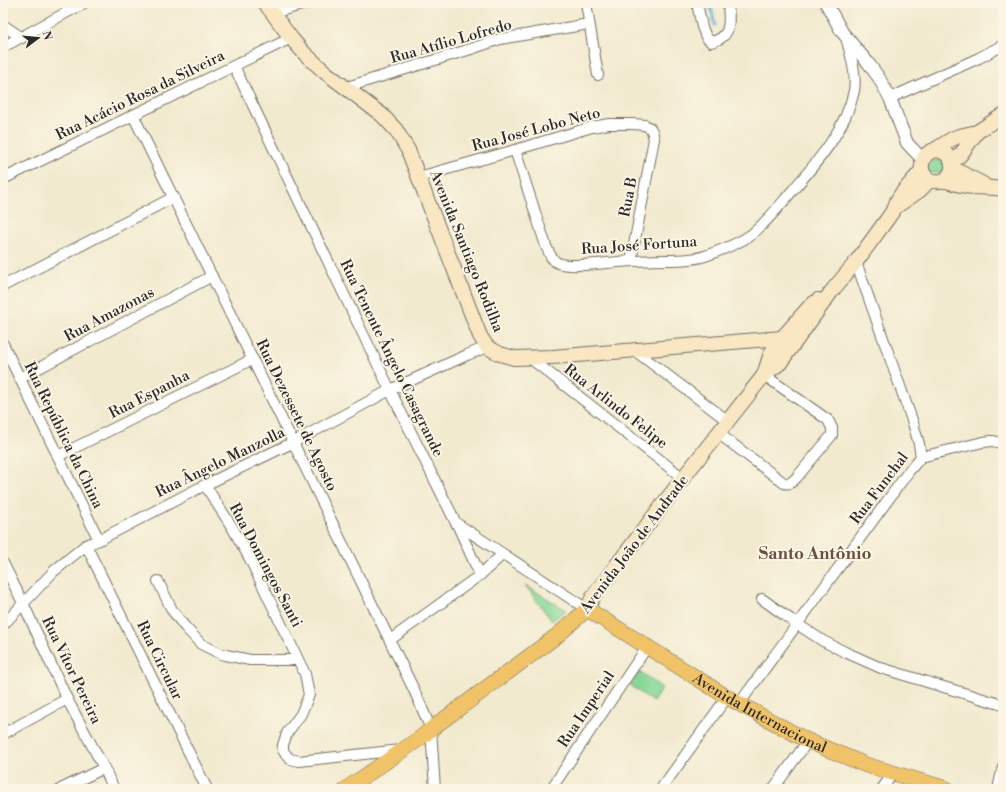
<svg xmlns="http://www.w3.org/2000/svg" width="1006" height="792" viewBox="0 0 1006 792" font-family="'Libre Bodoni',serif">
  <rect width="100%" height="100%" fill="#fcf5e5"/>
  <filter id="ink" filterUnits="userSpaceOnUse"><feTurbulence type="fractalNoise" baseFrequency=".025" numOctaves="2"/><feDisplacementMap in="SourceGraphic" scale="8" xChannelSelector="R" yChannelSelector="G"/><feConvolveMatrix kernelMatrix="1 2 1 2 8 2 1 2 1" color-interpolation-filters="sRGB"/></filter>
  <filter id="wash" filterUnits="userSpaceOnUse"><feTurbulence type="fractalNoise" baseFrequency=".012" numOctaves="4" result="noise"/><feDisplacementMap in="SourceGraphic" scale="16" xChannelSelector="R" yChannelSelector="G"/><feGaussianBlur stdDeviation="0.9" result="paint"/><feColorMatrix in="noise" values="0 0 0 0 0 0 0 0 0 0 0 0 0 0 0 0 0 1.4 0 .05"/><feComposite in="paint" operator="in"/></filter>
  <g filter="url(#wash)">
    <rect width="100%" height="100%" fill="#f2eacf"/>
    <g fill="#86d797" stroke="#588161">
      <polygon points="938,160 945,161 947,168 938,173 929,173 925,171 930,162"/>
      <polygon points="525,585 566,610 552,621"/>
      <polygon points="640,672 662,688 653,702 630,685"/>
    </g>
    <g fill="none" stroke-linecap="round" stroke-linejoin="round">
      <polyline stroke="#5db2d9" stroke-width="3" points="710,3 715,25"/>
    </g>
  </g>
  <g filter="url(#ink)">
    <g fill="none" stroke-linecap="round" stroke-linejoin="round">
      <defs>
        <g id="minor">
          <polyline points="586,3 598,75"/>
          <path d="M697,3L702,27L706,37L711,42C733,37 729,21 728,3"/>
          <polyline points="273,13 309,3"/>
          <polyline points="3,25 22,38"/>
          <polyline points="3,47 84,3"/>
          <polyline points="234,66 390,390 456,523 573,600 587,609"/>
          <polyline points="347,87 471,49 500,39 589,24"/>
          <polyline points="890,98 979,58 1003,45"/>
          <polyline points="133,115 414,690 431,729 435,789"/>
          <path d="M515,150L546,246C549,252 551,260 558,263C570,268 604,263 618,262C634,261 650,260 666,260C679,260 693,260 705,256C719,251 740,243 752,234C767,222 780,205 793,190C818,161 846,129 854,91C857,73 850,54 846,37"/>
          <polyline points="419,177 515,150 592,127 609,124 633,124 645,125 650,128 652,131 654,139 631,261"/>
          <polyline points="3,179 291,38"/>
          <polyline points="3,286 174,197"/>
          <polyline points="3,344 99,540"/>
          <polyline points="634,350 728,421"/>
          <polyline points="530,358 683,478"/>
          <polyline points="20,378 212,276"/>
          <path d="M718,433L784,483C790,485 793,481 797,477L832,435V428L828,420L764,375"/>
          <polyline points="58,456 253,359"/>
          <polyline points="921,457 983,442 992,441 1003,443"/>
          <polyline points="205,485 232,527 250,559 305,674 309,695 301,714 287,733 283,745 283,750 286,755 290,759 299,761 401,750"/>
          <polyline points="457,524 480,575"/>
          <polyline points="86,545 207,789"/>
          <polyline points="3,563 23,603 67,699 104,768 114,789"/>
          <polyline points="158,581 172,610 185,627 201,644 221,654 250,660 298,660"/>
          <polyline points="762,599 797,624 823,641 845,652 881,668 1003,705"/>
          <polyline points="3,625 54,571 86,545 99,540 205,485 294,442 390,390 467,355 487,347"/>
          <polyline points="390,640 480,575 503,554"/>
          <polyline points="739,704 909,471 921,457 919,444 913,423 856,262"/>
          <polyline points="3,734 67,699"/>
          <polyline points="61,789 104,768"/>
          <polyline points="551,789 647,647"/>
          <polyline points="661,789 727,697"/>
          <polyline points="773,789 808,741"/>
          <polyline points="882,789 893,773"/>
          <polyline points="998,789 1003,767"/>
        </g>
        <polyline id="tertiary" points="826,3 842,32 869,64 879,78 890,98 907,143 923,160"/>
        <g id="secondary">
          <polyline points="265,3 291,38 305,54 325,72 382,115 396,130 408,150 480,336 487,347 500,354 514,358 553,357 782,338"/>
          <polyline points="933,151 952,139 959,136 977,132"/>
          <polyline points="952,163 961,154 977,132 1003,115"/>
          <polyline points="952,168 983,184"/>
          <path d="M944,180C964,166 943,141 927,154C924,157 922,161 922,165C921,171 925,177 930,180C935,183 940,180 945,181C952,182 959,185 966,186C978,188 991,187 1003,189"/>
          <polyline points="897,206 919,191 930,180"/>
          <polyline points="764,375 771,353 782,338 810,306 818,300"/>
          <polyline points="587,609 594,595 683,478 764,375 780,363 831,292 856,262 888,218 895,208 897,201 902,193 922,170"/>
        </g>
        <g id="primary">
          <path id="s1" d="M346,789L403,750L423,736L431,729L558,635L587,609L727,697L808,741L866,765L947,789"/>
        </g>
      </defs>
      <use href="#minor" stroke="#716e64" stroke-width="12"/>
      <use href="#tertiary" stroke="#716e64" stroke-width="14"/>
      <use href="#secondary" stroke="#716e64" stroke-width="16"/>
      <use href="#primary" stroke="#716e64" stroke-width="16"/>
      <use href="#minor" stroke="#fff" stroke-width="10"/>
      <use href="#tertiary" stroke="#fff" stroke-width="12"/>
      <use href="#secondary" stroke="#f9e7c3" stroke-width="14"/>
      <use href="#primary" stroke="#f0c369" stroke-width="15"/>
    </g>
  </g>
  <g text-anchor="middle" stroke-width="4" stroke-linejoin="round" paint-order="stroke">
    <g font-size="15" fill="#2b2b2b" stroke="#fcf5e5">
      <text transform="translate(451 41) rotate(-16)" y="5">Rua Atílio Lofredo</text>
      <text transform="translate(140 95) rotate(-26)" y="5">Rua Acácio Rosa da Silveira</text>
      <text transform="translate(536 129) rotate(-15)" y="5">Rua José Lobo Neto</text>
      <text transform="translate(628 197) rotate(-79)" y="5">Rua B</text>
      <text transform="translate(639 245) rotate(-4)" y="5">Rua José Fortuna</text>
      <text transform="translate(467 251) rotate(68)" y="5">Avenida Santiago Rodilha</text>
      <text transform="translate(109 314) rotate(-28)" y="5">Rua Amazonas</text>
      <text transform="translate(392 358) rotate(64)" y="5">Rua Tenente Ângelo Casagrande</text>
      <text transform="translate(149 394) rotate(-27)" y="5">Rua Espanha</text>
      <text transform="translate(616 406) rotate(38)" y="5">Rua Arlindo Felipe</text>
      <text transform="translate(297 415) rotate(64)" y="5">Rua Dezessete de Agosto</text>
      <text transform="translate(64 435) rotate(64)" y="5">Rua República da China</text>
      <text transform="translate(220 462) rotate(-26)" y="5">Rua Ângelo Manzolla</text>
      <text transform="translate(879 488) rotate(-53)" y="5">Rua Funchal</text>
      <text transform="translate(634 544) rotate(-53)" y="5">Avenida João de Andrade</text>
      <text transform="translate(266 565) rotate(62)" y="5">Rua Domingos Santi</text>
      <text transform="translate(160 660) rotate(64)" y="5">Rua Circular</text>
      <text transform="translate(72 670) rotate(64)" y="5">Rua Vítor Pereira</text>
      <text transform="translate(586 709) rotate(-56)" y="5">Rua Imperial</text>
      <text dy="5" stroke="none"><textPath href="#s1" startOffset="503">Avenida Internacional</textPath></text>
    </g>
    <g font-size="17" font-weight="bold" fill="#685141" stroke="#fcf5e5">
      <text x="815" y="559">Santo Antônio</text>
    </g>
  </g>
  <rect width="1006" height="792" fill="none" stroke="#fcf5e5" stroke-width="16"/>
  <g transform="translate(38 38) rotate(74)" stroke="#fcf5e5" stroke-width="3" paint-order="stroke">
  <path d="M0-3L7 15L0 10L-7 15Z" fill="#2b2b2b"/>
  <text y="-6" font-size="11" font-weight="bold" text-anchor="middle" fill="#2b2b2b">N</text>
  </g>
</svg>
